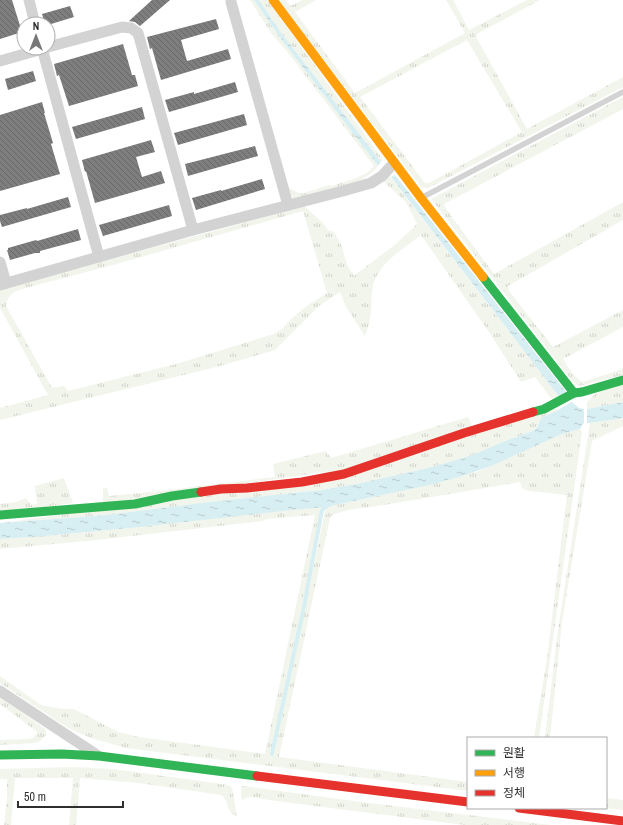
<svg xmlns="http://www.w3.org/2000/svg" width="623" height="825" viewBox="0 0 623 825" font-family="'Archivo Narrow','Noto Sans KR',sans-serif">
  <defs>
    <pattern id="grass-tufts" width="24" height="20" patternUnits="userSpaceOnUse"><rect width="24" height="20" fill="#f2f5eb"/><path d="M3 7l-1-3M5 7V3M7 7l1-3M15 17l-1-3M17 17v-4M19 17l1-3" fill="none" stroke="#d0d2ca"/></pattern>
    <pattern id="water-ripples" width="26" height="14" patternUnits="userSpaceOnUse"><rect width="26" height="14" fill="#d7eef2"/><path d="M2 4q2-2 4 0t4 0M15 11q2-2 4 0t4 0" fill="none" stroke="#b9ccd0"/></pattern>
    <pattern id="building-back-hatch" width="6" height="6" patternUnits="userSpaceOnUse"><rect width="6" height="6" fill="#7e7e7e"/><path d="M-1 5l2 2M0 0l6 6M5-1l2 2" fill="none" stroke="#686868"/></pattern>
  </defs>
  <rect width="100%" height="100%" fill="#fff"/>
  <g fill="url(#grass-tufts)" fill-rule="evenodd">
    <path d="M250,0H254L281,39L378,166C372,174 365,178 356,182L294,199L291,195L289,188L299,193H304L329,185L331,186L351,180L367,173L374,166L289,54L271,33Z"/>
    <polygon points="259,0 267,0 383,160 381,162 282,34"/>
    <path d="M278,0H286L290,6L302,0H316L295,12L355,93L465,33L446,0H453L469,30L527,0H540L475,35L527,129L623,77V87L428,188H422ZM467,40L522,132L429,183H425L360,97Z"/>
    <path d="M623,97V109L444,204L446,209L494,274L623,202V220L508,286L509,291L553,347L623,310V327L563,359C569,368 573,377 583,382L623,369V375L580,386L573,382L431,199Z"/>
    <path d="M388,174L560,398H551L535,377L521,382L489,332L421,235C402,250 376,264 372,290C371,301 372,313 369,324C368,328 366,332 365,336L346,307L340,292L320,305L275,350L220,366L0,420V408L48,395L0,308V289L236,225L304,206L324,224L328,230L334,232L341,244L347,265L354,276L397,243L417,224L406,202L383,181ZM303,211L327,293L308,305L290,320L282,329L274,334L176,364L68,391L64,386L52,388L6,306C7,297 11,294 18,290L113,265Z"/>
    <polygon points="623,382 623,402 587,409 587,402 595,394"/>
    <path d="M561,408C557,412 551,413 546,415C540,419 538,426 533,431L505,441L481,452L460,459L424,469L361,483L322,490L201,503L107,515L0,523L271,487Z"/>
    <polygon points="468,417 473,427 359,467 103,504 103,488 107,488 109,496 160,491 275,477 273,464 326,451 331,458"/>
    <polygon points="623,418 623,426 592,441 562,622 550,738 545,738 558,630 590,423"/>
    <path d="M580,429L582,432L539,738H534L547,658L567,495L529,491L522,488L520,482L390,504L348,510L332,515L330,518L279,757L468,782V791L126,748L91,738L68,728L0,683V676L41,705L62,709H74L118,732L139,737L265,754L315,515L267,519L262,521L97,540L0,549V539C47,536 93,532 140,527C200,520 261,512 321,507L301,610L270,755L274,756L326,507L377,496L479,471L562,434Z"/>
    <polygon points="64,478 73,503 0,513 0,504 16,502 26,498 31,505 37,504 35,486"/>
    <polygon points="0,697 44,728 46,730 46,736 40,741 35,743 0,745 0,740 28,739 33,738 37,733 36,731 0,704"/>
    <path d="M73,767L113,769L229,785L232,788L237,816C224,811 231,802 221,795L139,783L80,778L76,825H69L73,778H15L11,825H4L7,798V779H0V769Z"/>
    <path d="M242,786L369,803L551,825H465L268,800C260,799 248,793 242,801L241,793Z"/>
    <polygon points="606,798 623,800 623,810 606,808"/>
  </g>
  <g fill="url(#water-ripples)">
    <polygon points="254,0 259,0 282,34 381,162 378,166 281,39"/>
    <polygon points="395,175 567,393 560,398 391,177"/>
    <polygon points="572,402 579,408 584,409 584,423 583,424 580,429 562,434 491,466 462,476 429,485 326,507 291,510 140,527 45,536 0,539 0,523 107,515 201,503 322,490 361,483 424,469 460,459 480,452 505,441 533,431 537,427 541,419 545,416 559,410 561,408"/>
    <polygon points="623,402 623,418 590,423 587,423 587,409"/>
  </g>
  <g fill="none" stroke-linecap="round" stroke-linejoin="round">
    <polyline stroke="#d7eef2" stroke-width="4" points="272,754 303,611 322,510 329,504"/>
  </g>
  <g fill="url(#building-back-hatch)">
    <polygon points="0,0 12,0 22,32 0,39"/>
    <polygon points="152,0 170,0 140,26 135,22 129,21"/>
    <polygon points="70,6 74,17 51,24 45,24 42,14"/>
    <polygon points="216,19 219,29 181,40 187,61 228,49 231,59 161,80 152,48 150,49 147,37"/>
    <polygon points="123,44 132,75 135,75 138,86 69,106 59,75 57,76 54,64"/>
    <polygon points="33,71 36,81 8,90 5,79"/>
    <polygon points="235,82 238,92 169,112 165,100 194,92 194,94"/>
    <polygon points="42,102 45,113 44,113 53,143 51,144 60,174 0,191 0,115"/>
    <polygon points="142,107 145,119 76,139 72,127"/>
    <polygon points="244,114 247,125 178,145 174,133"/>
    <polygon points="151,140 155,152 136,157 142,177 161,171 165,183 95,203 86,171 85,172 82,160"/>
    <polygon points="255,146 258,156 188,176 185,164"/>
    <polygon points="262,179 265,189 196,210 192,198 221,190 221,191"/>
    <polygon points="68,197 71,207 2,227 0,221 0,215 27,208 27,209"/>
    <polygon points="169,205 172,216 103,236 99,225"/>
    <polygon points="78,229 81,240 40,251 40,253 35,253 10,260 7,250 8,250 8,248 36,240 37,241"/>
  </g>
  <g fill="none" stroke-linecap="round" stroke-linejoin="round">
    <polyline stroke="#d3d3d3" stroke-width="5.5" points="423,197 623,92"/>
    <g stroke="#d3d3d3" stroke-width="11">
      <polyline points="29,0 35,24"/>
      <polyline points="231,2 288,205"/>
      <polyline points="48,47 122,27 131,28 138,33 193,230"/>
      <polyline points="42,48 99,257"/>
      <polyline points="0,61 46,48"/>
      <polyline points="0,262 6,283"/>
      <polyline points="0,285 193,230 343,191 371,183 382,176 394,163"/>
      <polyline points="0,691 97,755"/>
    </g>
    <g stroke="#30b455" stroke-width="9">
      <polyline points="483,277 574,393"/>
      <polyline points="533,412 544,409 574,393 582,392 623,380"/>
      <polyline points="0,515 135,504 172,496 201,492"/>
      <polyline points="0,755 62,754 99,756 257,776"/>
    </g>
    <polyline stroke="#ff9f0a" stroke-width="9" points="273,0 421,198 483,277"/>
    <g stroke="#e5322d" stroke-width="9">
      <polyline points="201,492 221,489 247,488 302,482 344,474 464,433 533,412"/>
      <polyline points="257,776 468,802"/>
      <polyline points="519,808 623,821"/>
    </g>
  </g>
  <rect x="467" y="737" width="140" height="72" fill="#ffffff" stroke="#ababab"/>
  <rect x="475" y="750" width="20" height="6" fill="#30b455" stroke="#ababab"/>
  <text x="503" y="757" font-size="12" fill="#2e2e2e">원활</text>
  <rect x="475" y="770" width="20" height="6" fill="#ff9f0a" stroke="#ababab"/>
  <text x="503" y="777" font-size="12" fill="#2e2e2e">서행</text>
  <rect x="475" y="790" width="20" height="6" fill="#e5322d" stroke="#ababab"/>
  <text x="503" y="797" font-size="12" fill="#2e2e2e">정체</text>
  <g transform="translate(36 36)"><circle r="19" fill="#ffffff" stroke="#ababab"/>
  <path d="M0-3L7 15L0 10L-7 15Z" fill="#777777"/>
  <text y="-6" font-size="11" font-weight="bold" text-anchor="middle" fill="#2e2e2e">N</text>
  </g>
  <path d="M18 801v6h105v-6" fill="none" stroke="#2e2e2e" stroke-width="2"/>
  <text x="24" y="801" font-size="12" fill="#2e2e2e" stroke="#ffffff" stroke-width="3" paint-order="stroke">50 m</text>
</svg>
